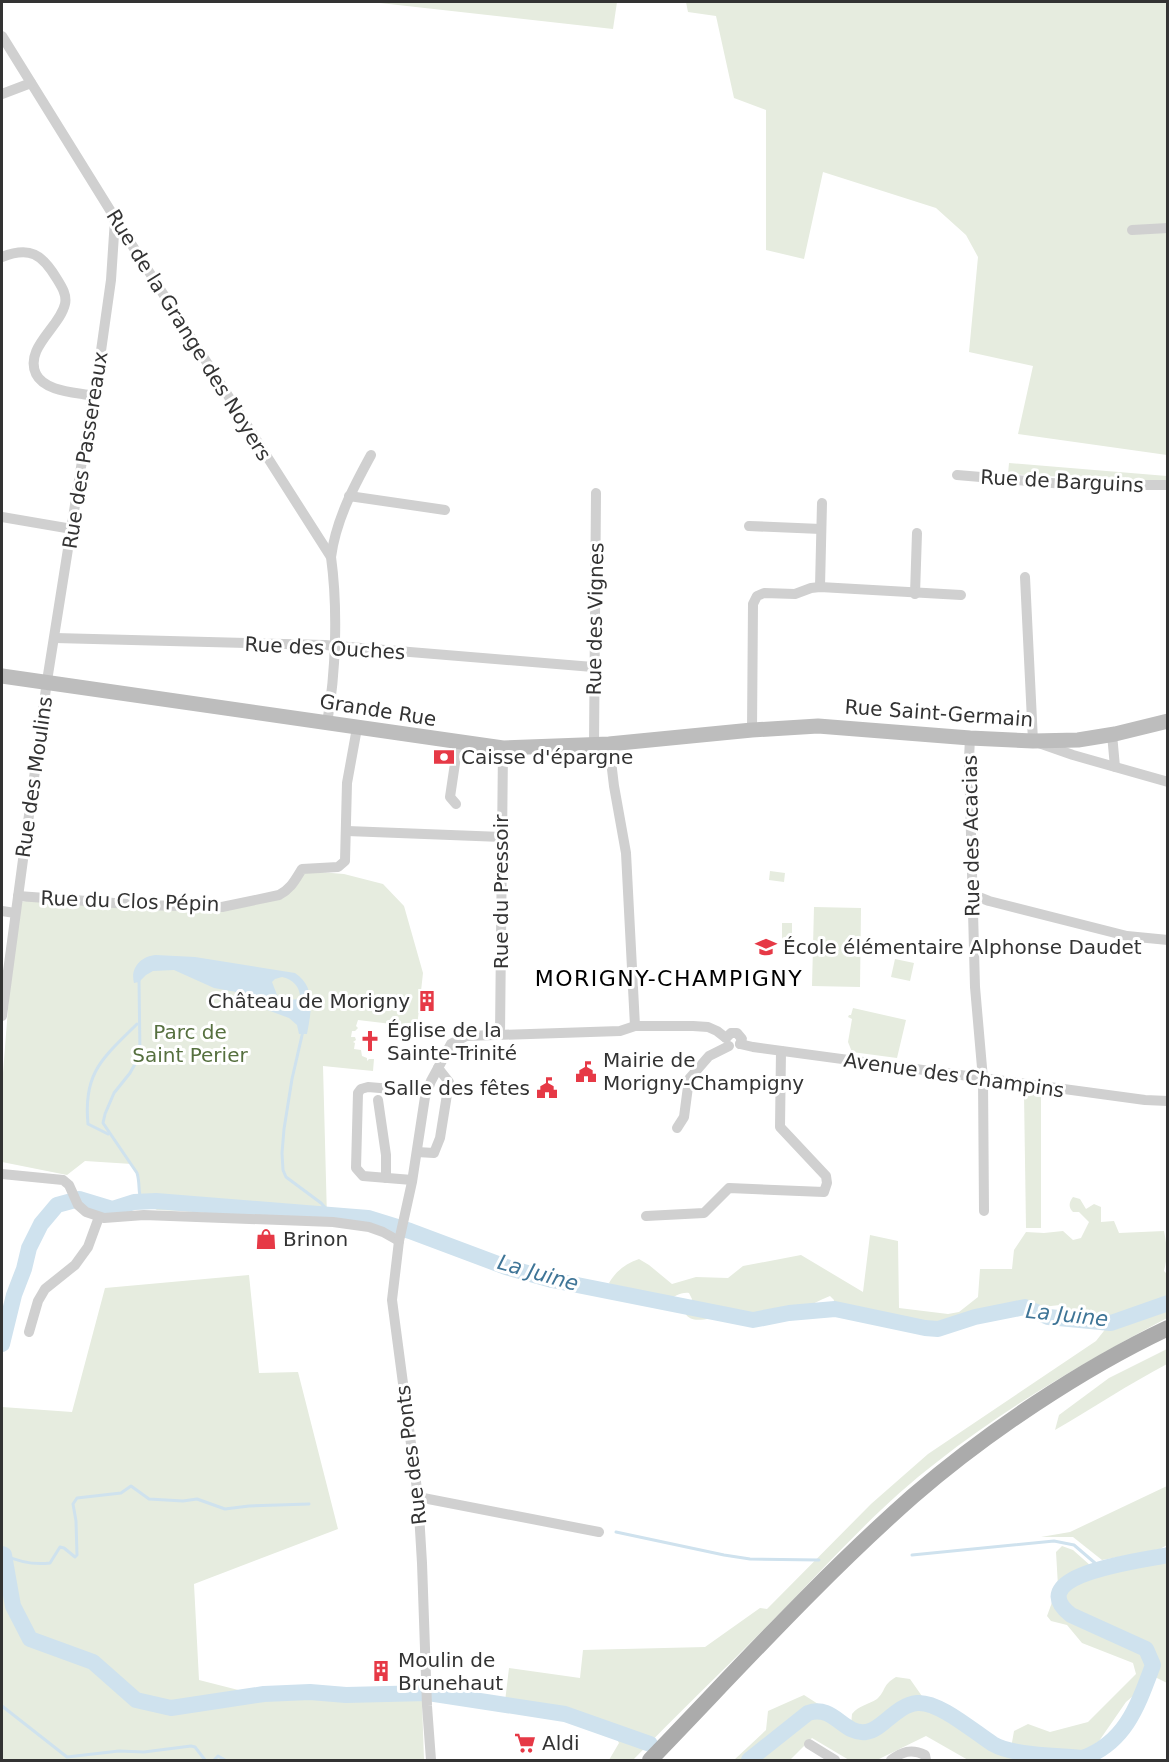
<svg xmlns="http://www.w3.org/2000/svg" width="1169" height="1762" viewBox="0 0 1169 1762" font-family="'DejaVu Sans',sans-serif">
  <rect width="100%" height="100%" fill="#fff"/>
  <g fill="#e6ecdf">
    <polygon points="371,2 617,2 613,29"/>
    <polygon points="686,2 1167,2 1167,455 1018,434 1033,366 969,352 978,257 966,235 936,208 823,172 804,259 766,250 766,110 734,98 716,16 688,12"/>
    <polygon points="1009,463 1167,476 1167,482 1008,474"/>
    <polygon points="307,871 344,874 383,884 404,906 423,973 417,1027 358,1020 356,1026 358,1028 355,1031 352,1031 351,1037 355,1037 356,1040 353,1042 355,1043 354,1049 361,1050 362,1056 367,1058 367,1061 369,1059 374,1059 373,1071 323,1066 327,1218 157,1210 141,1201 138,1192 139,1179 132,1164 85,1161 67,1175 2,1162 2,1086 10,983 21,902 32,900 222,910 274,900"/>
    <polygon points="770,871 785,873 784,882 769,880"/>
    <polygon points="814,907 861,908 860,987 812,986"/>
    <rect x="782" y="923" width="10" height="18"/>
    <polygon points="895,959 914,963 910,981 891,977"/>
    <polygon points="853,1008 906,1020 897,1058 852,1052 848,1042 852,1019 848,1017 849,1015 851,1015"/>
    <polygon points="1024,1094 1041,1094 1041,1228 1026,1228"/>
    <path d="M1073,1197L1080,1199L1086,1209L1094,1204L1101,1207V1222L1114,1221L1119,1233L1164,1231C1167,1246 1168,1256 1164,1271L1167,1274V1318C1088,1360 1008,1406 937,1462C878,1507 829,1563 777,1616C730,1664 680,1711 633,1760H609L619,1743L607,1721L504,1710L509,1668L580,1678L583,1650L705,1647L760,1608L767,1609L871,1504L928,1454L1096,1341L1107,1327L1092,1319L1064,1315L1060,1305L1033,1308L1014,1304L979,1312L940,1325L918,1324L910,1320L895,1319L883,1323L836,1316L831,1313L834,1300L830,1296C808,1305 785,1320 761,1324C742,1327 727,1319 710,1319C701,1319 691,1323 685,1313L692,1299L689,1293C680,1292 675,1297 667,1300C663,1302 657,1305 653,1305C640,1306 618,1292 609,1283C616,1271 625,1264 639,1259L649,1265L672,1284L696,1277L728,1278L743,1266L801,1255L863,1292L870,1235L898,1241L899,1308L948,1314L959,1312L978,1297L980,1269H1012L1014,1250L1026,1232L1044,1233L1063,1231L1073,1240L1081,1238L1089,1222L1079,1212H1073C1068,1207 1069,1202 1073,1197Z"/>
    <polygon points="249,1275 259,1373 298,1372 338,1529 194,1584 199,1680 254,1694 422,1701 424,1760 2,1760 2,1407 72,1412 105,1288"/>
    <path d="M1167,1349V1364C1129,1384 1093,1408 1055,1430L1059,1415L1109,1378Z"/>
    <polygon points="1167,1486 1167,1545 1160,1549 1102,1560 1073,1537 1041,1537 1070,1532"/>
    <path d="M1062,1546L1073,1550L1100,1574L1143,1566L1167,1560V1683L1155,1677L1126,1702L1099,1741L1084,1751L1087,1760H968L926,1736L877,1760H849L812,1738L790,1760H734L766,1730L768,1711L804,1695L851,1725L852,1714C859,1705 868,1705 877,1699C886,1691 882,1685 896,1677L910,1679L924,1699L940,1704L998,1744L1011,1748L1014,1731L1028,1724L1050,1732L1088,1722L1136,1674L1133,1663L1082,1643L1067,1625L1051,1621L1047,1616L1058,1586L1056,1552Z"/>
  </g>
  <path fill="#cfe2ee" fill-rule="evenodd" d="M156,955L195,957L295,973C317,988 311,1012 307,1034H299L297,1025L289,1018L262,1008L236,992L214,988L174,970L153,971L146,975L139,982L134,983C130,968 141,956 156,955ZM282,977C293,979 301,988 300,999L288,1000L277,995L272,982L275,979Z"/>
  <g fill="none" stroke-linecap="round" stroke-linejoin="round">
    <g stroke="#cfe2ee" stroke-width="3">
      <path d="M139,979L140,1055L130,1073L114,1093L105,1114L103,1123L137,1173C140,1182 138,1191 141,1201"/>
      <polyline points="303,1031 292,1079 284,1129 282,1153 283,1170 286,1177 321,1203 331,1214"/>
      <path d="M108,1134L88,1124C83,1072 103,1058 137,1024"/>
      <polyline points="616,1532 724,1555 750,1559 819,1560"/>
      <path d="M4,1555C19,1562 33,1565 50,1563L60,1547L64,1548L75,1557L77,1555L76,1521L73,1504L77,1498L121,1493L131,1486L149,1499L183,1501L197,1499L225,1509L249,1506L309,1504"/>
      <polyline points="912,1555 1054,1541 1074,1545 1102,1569"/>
      <polyline points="2,1706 67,1757 119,1751 144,1752 191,1746 195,1747 205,1760"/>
      <polyline points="214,1760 218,1756 225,1760"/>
    </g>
    <g stroke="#cfe2ee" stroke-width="16">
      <polyline points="2,1344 14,1295 24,1269 29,1248 41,1224 57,1205 79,1199 112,1209 134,1202 156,1201 368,1218 410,1231 506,1267 552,1280 753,1320 789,1313 835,1309 925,1328 938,1329 975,1317 1025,1307 1048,1317 1111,1323 1168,1303"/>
      <polyline points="2,1554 4,1555 13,1606 30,1639 93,1662 136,1700 171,1708 264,1694 310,1692 346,1695 428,1693 565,1714 650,1744"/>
      <path d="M749,1760L808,1713C834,1704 843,1735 866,1732C881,1731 896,1705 917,1703C939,1701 974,1732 993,1744C1013,1756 1058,1755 1083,1758C1126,1742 1138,1705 1153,1665L1146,1649L1071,1615C1019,1574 1146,1560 1168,1555"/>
    </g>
    <g stroke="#d0d0d0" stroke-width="10">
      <path d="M2,36L123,231L331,557C338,608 336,673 327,723"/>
      <polyline points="2,94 31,83"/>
      <polyline points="1132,230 1168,228"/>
      <path d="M2,257C30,246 42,254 57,279C62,287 67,295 65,304C60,327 24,348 36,374C45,392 76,392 94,396"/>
      <polyline points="957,475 1076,485 1168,485"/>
      <polyline points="349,496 445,510"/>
      <polyline points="2,517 72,529"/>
      <polyline points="749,526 821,529"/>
      <path d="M331,557C336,520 353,488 371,455"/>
      <polyline points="1025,577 1033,741 1073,755 1168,782"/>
      <polyline points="820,587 822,503"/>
      <polyline points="915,594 917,533"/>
      <polyline points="55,638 325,645 593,667"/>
      <polyline points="752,730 753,604 757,596 764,593 795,594 811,588 820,587 961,595"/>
      <polyline points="1112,734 1115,767"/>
      <polyline points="970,738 969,759 975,987 983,1079 984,1211"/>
      <polyline points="609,744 614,786 626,853 635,1026"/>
      <polyline points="594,745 596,493"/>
      <polyline points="456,804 450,797 458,743"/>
      <polyline points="347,831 502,837"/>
      <polyline points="971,894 989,901 1127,936 1168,940"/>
      <path d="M18,896L142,905L222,907L279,895C291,889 295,880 302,869L338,867L345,861L347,783L357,728"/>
      <polyline points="2,911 15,913"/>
      <polyline points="2,1016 47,681 82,461 98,372 111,280 115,219"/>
      <polyline points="500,1035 503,748"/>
      <polyline points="726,1038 731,1033 737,1033 742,1039 740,1044"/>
      <polyline points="740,1044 753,1047 1145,1100 1168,1101"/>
      <polyline points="378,1100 386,1155 386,1178"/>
      <polyline points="677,1128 684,1117 689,1079 709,1056 729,1046"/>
      <polyline points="417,1152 434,1153 440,1138 449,1082 438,1068"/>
      <polyline points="2,1174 63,1180 69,1185 78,1205 86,1212 104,1218 144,1215 333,1222 369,1227 383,1232 399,1241"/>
      <polyline points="412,1180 363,1176 356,1168 358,1093 361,1089 368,1087 427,1092"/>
      <polyline points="646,1216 704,1213 729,1188 824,1192 827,1183 826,1176 780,1127 781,1051"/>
      <polyline points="29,1332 38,1301 45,1289 75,1265 88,1247 99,1217"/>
      <polyline points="418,1497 599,1532"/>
      <polyline points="809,1744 835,1760"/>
      <polyline points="431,1760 427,1706 422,1563 418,1497 392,1300 399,1241 412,1182 425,1097 431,1081 451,1044 466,1036 620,1031 635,1026 693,1026 708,1027 717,1031 726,1038"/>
      <path d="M891,1760C902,1752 911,1748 925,1755L926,1760"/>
    </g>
    <polyline stroke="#bdbdbd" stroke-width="15" points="2,676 503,748 609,744 752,730 818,726 970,738 1033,741 1078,740 1115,734 1168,721"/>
    <path stroke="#ababab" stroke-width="16" d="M650,1760C736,1671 820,1578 913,1496C986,1433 1081,1369 1168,1328"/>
  </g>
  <defs>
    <symbol id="bank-bare" viewBox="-9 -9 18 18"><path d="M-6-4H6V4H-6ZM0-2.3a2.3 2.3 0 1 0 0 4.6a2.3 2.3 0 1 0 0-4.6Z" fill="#e63946" stroke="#fff" stroke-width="2.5" paint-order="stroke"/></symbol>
    <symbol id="school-bare" viewBox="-9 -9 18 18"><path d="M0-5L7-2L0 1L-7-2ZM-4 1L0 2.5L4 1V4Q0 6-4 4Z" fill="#e63946" stroke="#fff" stroke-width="2.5" paint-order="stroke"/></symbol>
    <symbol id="building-bare" viewBox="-9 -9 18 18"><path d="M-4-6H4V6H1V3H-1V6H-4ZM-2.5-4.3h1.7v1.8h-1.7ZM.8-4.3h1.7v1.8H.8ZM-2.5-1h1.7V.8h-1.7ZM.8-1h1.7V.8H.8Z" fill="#e63946" stroke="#fff" stroke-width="2.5" paint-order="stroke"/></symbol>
    <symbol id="church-bare" viewBox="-9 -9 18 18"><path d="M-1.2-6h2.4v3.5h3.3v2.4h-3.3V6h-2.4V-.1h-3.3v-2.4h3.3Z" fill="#e63946" stroke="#fff" stroke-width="2.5" paint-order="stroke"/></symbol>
    <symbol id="civic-bare" viewBox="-9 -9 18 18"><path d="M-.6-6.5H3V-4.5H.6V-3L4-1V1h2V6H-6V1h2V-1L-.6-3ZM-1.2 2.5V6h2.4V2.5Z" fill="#e63946" stroke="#fff" stroke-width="2.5" paint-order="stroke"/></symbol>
    <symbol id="shop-bare" viewBox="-9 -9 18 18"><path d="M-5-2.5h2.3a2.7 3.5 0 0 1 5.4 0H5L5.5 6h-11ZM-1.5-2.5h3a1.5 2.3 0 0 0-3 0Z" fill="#e63946" stroke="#fff" stroke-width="2.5" paint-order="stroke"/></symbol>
    <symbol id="supermarket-bare" viewBox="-9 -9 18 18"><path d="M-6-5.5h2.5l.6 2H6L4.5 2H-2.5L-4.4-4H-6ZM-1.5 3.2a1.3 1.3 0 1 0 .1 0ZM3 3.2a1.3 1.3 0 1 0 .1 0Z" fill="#e63946" stroke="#fff" stroke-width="2.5" paint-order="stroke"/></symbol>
  </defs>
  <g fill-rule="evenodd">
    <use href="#bank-bare" x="429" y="742" width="30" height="30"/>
    <use href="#school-bare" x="751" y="932" width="30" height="30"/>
    <use href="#building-bare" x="412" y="986" width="30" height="30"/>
    <use href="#church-bare" x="355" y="1026" width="30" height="30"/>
    <use href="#civic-bare" x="571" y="1057" width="30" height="30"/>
    <use href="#civic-bare" x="532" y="1073" width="30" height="30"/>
    <use href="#shop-bare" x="251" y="1224" width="30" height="30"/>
    <use href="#building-bare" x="366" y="1656" width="30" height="30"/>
    <use href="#supermarket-bare" x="510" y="1728" width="30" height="30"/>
  </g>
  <g text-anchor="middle" stroke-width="6" stroke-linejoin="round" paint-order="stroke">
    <g font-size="20" fill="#333" stroke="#fff">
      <text transform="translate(189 335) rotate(58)" y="7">Rue de la Grange des Noyers</text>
      <text transform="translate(85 450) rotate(-81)" y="7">Rue des Passereaux</text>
      <text transform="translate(1062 481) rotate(3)" y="7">Rue de Barguins</text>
      <text transform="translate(595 619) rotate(-89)" y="7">Rue des Vignes</text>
      <text transform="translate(325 648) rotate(3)" y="7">Rue des Ouches</text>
      <text transform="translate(378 710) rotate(9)" y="7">Grande Rue</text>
      <text transform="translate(939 713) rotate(4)" y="7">Rue Saint-Germain</text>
      <text transform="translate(34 777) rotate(-82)" y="7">Rue des Moulins</text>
      <text transform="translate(971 836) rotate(-91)" y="7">Rue des Acacias</text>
      <text transform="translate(501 892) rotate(-90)" y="7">Rue du Pressoir</text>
      <text transform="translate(130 901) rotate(2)" y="7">Rue du Clos Pépin</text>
      <text transform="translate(954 1075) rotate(8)" y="7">Avenue des Champins</text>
      <text transform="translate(411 1455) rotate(-97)" y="7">Rue des Ponts</text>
    </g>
    <g font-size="20" fill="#333" stroke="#fff" text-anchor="start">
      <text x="461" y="764">Caisse d'épargne</text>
      <text x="783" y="954">École élémentaire Alphonse Daudet</text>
      <text x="410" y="1008" text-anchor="end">Château de Morigny</text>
      <text x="387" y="1037">Église de la<tspan x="387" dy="23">Sainte-Trinité</tspan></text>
      <text x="603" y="1067">Mairie de<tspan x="603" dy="23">Morigny-Champigny</tspan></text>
      <text x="530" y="1095" text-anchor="end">Salle des fêtes</text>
      <text x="283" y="1246">Brinon</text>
      <text x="398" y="1667">Moulin de<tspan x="398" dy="23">Brunehaut</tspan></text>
      <text x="542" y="1750">Aldi</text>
    </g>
    <g font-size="20" fill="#56703f" stroke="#fff">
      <text x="190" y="1039">Parc de<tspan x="190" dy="23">Saint Perier</tspan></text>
    </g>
    <g font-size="21" font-style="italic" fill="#3f7597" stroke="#fff">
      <text transform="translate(538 1273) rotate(16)" y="7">La Juine</text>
      <text transform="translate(1067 1315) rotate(6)" y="7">La Juine</text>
    </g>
    <g font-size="22" letter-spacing="1.5" fill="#000" stroke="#fff">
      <text x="669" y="986">MORIGNY-CHAMPIGNY</text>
    </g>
  </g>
  <rect width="1169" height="1762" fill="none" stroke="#333333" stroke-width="6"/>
</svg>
